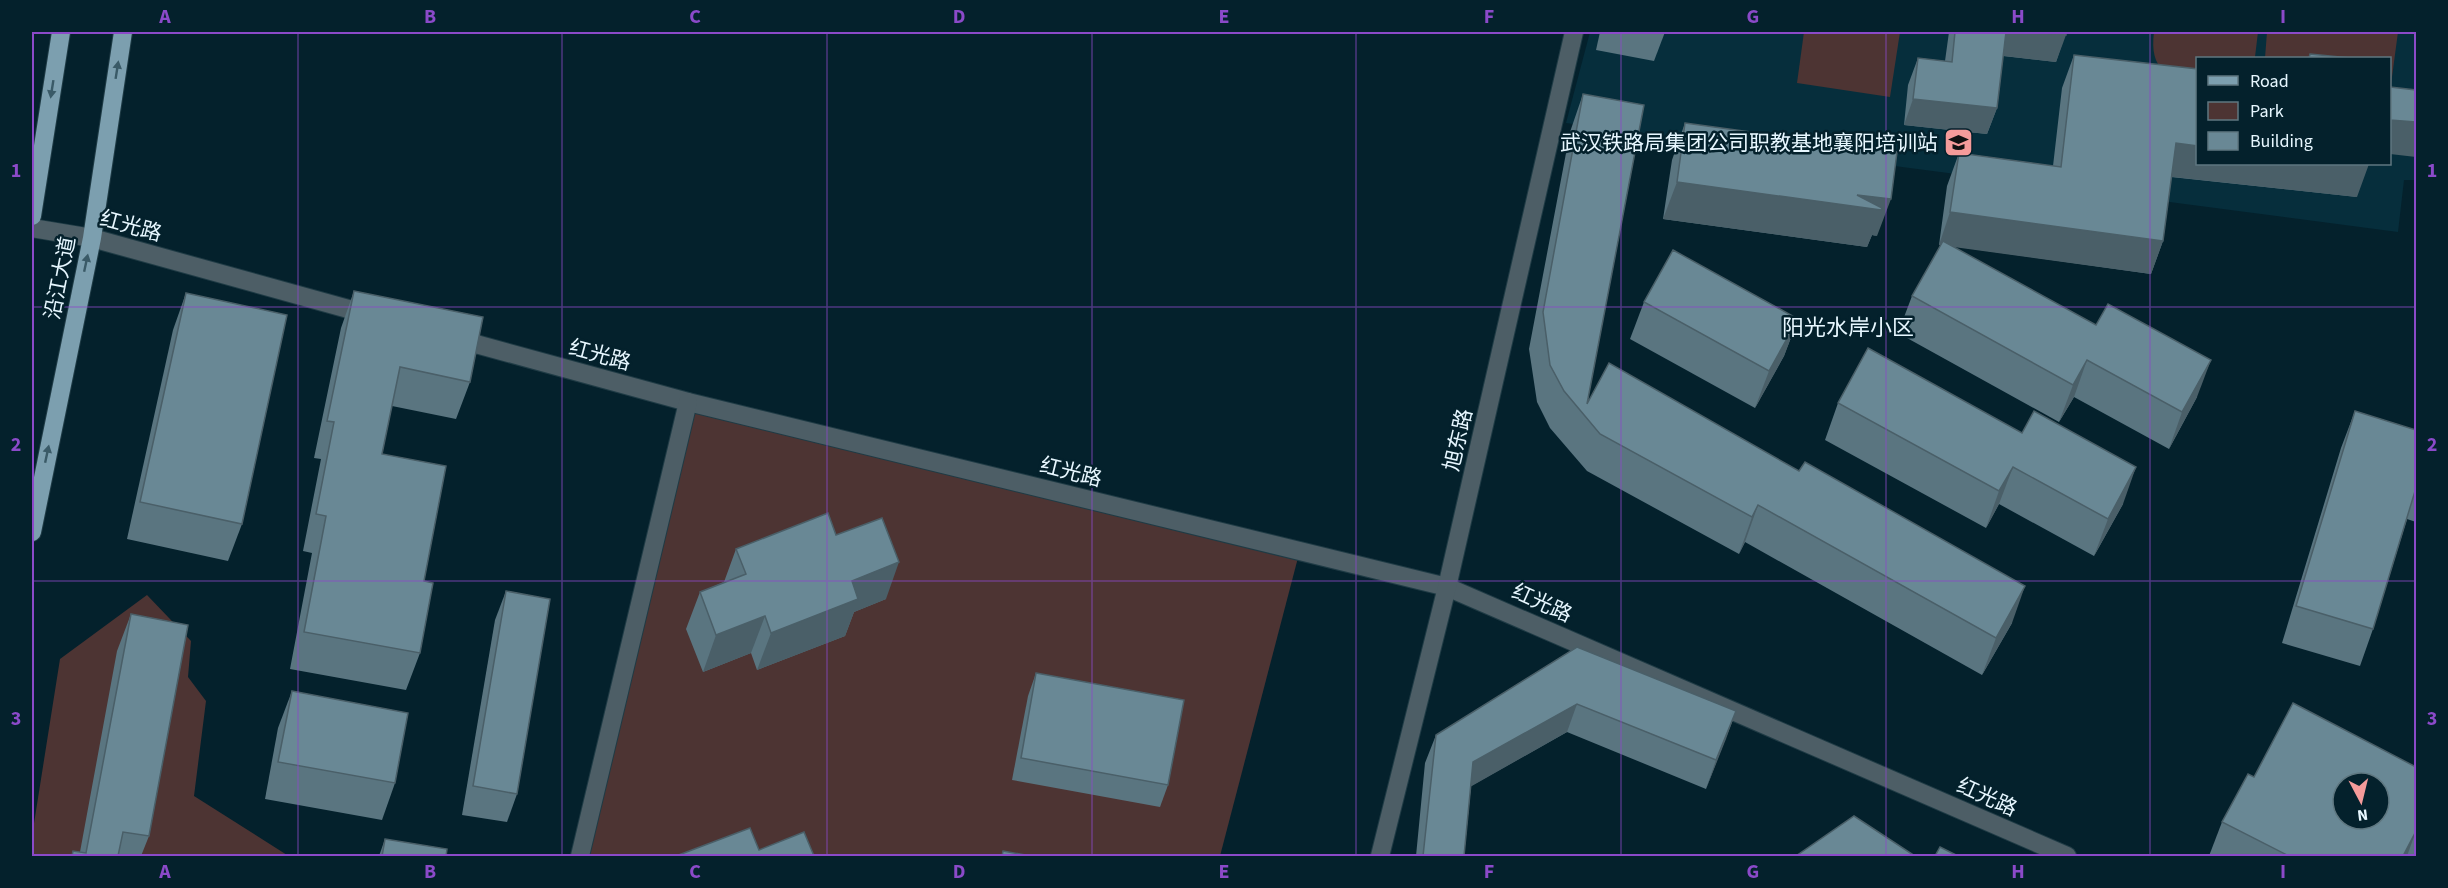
<svg xmlns="http://www.w3.org/2000/svg" width="2448" height="888" viewBox="0 0 2448 888" font-family="'Source Sans 3','Noto Sans SC',sans-serif">
  <rect width="100%" height="100%" fill="#04212c"/>
  <path fill="#062e3c" fill-rule="evenodd" d="M1590,32H2416V180H2404L2398,232L1566,123ZM2198,58H2390V164H2198Z"/>
  <g fill="#4d3433">
    <polygon points="1804,32 1900,32 1890,97 1797,83"/>
    <path d="M2154,32H2258L2255,57L2198,58L2197,94C2168,74 2149,71 2154,32Z"/>
    <polygon points="2267,32 2398,32 2390,92 2390,58 2265,58"/>
    <polygon points="688,402 1300,550 1220,856 580,856"/>
    <polygon points="147,595 191,641 188,677 206,701 194,796 287,855 297,856 32,856 32,836 60,659"/>
  </g>
  <g fill="none" stroke-linecap="round" stroke-linejoin="round">
    <defs>
      <g id="minor">
        <polyline points="32,228 92,238 370,315"/>
        <polyline points="454,338 688,402 1447,587 2067,856"/>
        <polyline points="580,856 688,402"/>
        <polyline points="1380,856 1447,587 1574,32"/>
      </g>
      <g id="major">
        <polyline points="32,216 61,32"/>
        <polyline points="32,532 92,238 123,32"/>
      </g>
    </defs>
    <use href="#minor" stroke="#1f3b45" stroke-width="20"/>
    <use href="#major" stroke="#1f3b45" stroke-width="20"/>
    <use href="#minor" stroke="#4d5e66" stroke-width="18"/>
    <use href="#major" stroke="#7c9faf" stroke-width="18"/>
  </g>
  <g fill="#5a7580">
    <polygon points="1600,32 1665,32 1654,61 1596,50"/>
    <polygon points="1949,32 2066,32 2056,62 2003,56 1997,108 1987,134 1904,125 1908,85 1918,58 1945,61"/>
    <polygon points="2074,55 2357,197 2171,177 2163,241 2151,274 1952,246 2197,397 2169,449 2074,397 2059,422 1898,333 1912,296 1941,245 1939,245 1947,186 1959,153 2053,166 2062,88"/>
    <polygon points="1583,94 1587,404 2012,623 1982,675 1745,542 1739,554 1587,471 1550,428 1537,402 1529,349 1570,132"/>
    <polygon points="1685,123 1877,236 1872,235 1867,247 1663,219 1672,160"/>
    <polygon points="354,291 470,382 456,419 392,406 382,454 424,581 420,653 406,690 290,669 312,553 303,551 321,459 314,458 341,328"/>
    <polygon points="186,293 242,524 228,561 127,539 173,330"/>
    <polygon points="1644,302 1798,319 1784,356 1755,408 1630,339"/>
    <polygon points="1838,403 2123,504 2094,556 1999,504 1986,528 1825,440"/>
    <polygon points="2355,411 2416,430 2416,522 2407,519 2373,629 2360,666 2282,643 2341,448"/>
    <polygon points="836,535 886,599 854,612 845,636 757,670 751,653 703,672 686,629 700,592 724,582 736,549"/>
    <polygon points="506,591 517,794 507,822 462,815 495,620"/>
    <polygon points="131,614 149,836 141,856 71,856 73,851 80,852 117,651"/>
    <polygon points="1577,647 1736,711 1706,789 1567,732 1471,786 1464,856 1416,856 1425,763 1436,735"/>
    <polygon points="1036,673 1168,785 1160,807 1012,780 1028,696"/>
    <polygon points="292,691 395,783 382,820 265,799 278,728"/>
    <polygon points="2416,767 2416,856 2209,856 2222,822 2254,777"/>
    <polygon points="385,839 446,856 379,856"/>
  </g>
  <g fill="#4a5f68">
    <polygon points="2005,32 2034,32 2066,35 2056,62 1996,55"/>
    <polygon points="1913,99 1997,108 1987,134 1904,125"/>
    <polygon points="2390,120 2416,122 2416,157 2390,154"/>
    <polygon points="2176,143 2198,146 2198,164 2369,164 2357,197 2164,176"/>
    <polygon points="1677,182 1857,195 1891,199 1877,236 1872,235 1867,247 1663,219"/>
    <polygon points="1950,212 2163,241 2151,274 1939,245"/>
    <polygon points="1798,319 1784,356 1755,408 1769,371"/>
    <polygon points="2087,360 2074,397 2059,422 2073,385"/>
    <polygon points="2211,360 2197,397 2169,449 2182,412"/>
    <polygon points="2013,467 1999,504 1986,528 1999,491"/>
    <polygon points="2136,467 2123,504 2094,556 2108,519"/>
    <polygon points="1758,505 1745,542 1739,554 1752,517"/>
    <polygon points="899,562 886,599 854,612 845,636 757,670 771,633 852,581"/>
    <polygon points="2025,586 2012,623 1982,675 1996,638"/>
    <polygon points="765,616 751,653 703,672 716,635"/>
    <polygon points="1577,704 1567,732 1463,791 1473,762"/>
    <polygon points="1736,711 1726,739 1706,789 1716,760"/>
    <polygon points="2416,831 2407,856 2403,856"/>
  </g>
  <g fill="#698895" stroke="#4a5f68" stroke-width="1.5" fill-rule="evenodd">
    <polygon points="1955,32 2006,32 1997,108 1913,99 1918,58 1952,62"/>
    <polygon points="2034,32 2066,32 2066,35"/>
    <polygon points="2310,54 2350,58 2309,58"/>
    <polygon points="2074,55 2198,69 2198,146 2176,143 2163,241 1950,212 1959,153 2061,167"/>
    <polygon points="2390,87 2416,90 2416,122 2390,120"/>
    <polygon points="1583,94 1644,105 1587,404 1609,363 1799,471 1805,462 2025,586 1996,638 1758,505 1752,517 1600,434 1564,391 1550,365 1543,312"/>
    <polygon points="1685,123 1897,152 1891,199 1857,195 1882,208 1881,210 1677,182"/>
    <polygon points="1943,241 2096,325 2108,304 2211,360 2182,412 2087,360 2073,385 1912,296"/>
    <polygon points="1673,250 1798,319 1769,371 1644,302"/>
    <polygon points="354,291 483,317 470,382 400,367 382,454 446,466 424,581 433,583 420,653 304,632 326,516 316,514 334,422 327,421"/>
    <polygon points="186,293 287,315 242,524 140,502"/>
    <polygon points="1868,348 2022,433 2034,411 2136,467 2108,519 2013,467 1999,491 1838,403"/>
    <polygon points="2355,411 2416,430 2416,488 2373,629 2296,606"/>
    <polygon points="828,513 836,535 882,518 899,562 852,581 858,599 771,633 765,616 716,635 700,592 746,574 736,549"/>
    <polygon points="506,591 550,599 517,794 473,786"/>
    <polygon points="131,614 188,625 149,836 123,832 118,856 72,856 73,851 86,853"/>
    <polygon points="1577,647 1736,711 1716,760 1577,704 1473,762 1464,856 1423,856 1436,735"/>
    <polygon points="1036,673 1184,700 1168,785 1021,758"/>
    <polygon points="292,691 408,713 395,783 278,762"/>
    <path d="M2293,703L2416,767V831L2403,856H2289L2222,822L2248,774L2254,777ZM2343,783H2379V819H2343Z"/>
    <polygon points="1854,816 1915,856 1796,856"/>
    <polygon points="750,828 759,850 804,832 814,856 676,856"/>
    <polygon points="385,839 447,849 446,856 382,856"/>
    <polygon points="1940,847 1958,856 1935,856"/>
    <polygon points="1003,851 1031,856 1002,856"/>
  </g>
  <defs><path id="oneway-solid" d="M-6-.8H1V-3.2L6.5 0L1 3.2V.8H-6Z" transform="scale(1.5)"/></defs>
  <g fill="#3a5a67">
    <use href="#oneway-solid" transform="translate(117 70) rotate(-81)"/>
    <use href="#oneway-solid" transform="translate(52 89) rotate(99)"/>
    <use href="#oneway-solid" transform="translate(86 263) rotate(-78)"/>
    <use href="#oneway-solid" transform="translate(47 454) rotate(-78)"/>
  </g>
  <path fill="none" stroke="#8b4ac9" stroke-width="1.5" stroke-opacity="0.55" d="M298,32V856M562,32V856M827,32V856M1092,32V856M1356,32V856M1621,32V856M1886,32V856M2150,32V856M32,307H2416M32,581H2416"/>
  <defs>
    <symbol id="university-square" viewBox="-11 -11 22 22"><rect x="-9" y="-9" width="18" height="18" rx="4" fill="#f59b9a" stroke="#04212c"/><path d="M0-5L7-2L0 1L-7-2ZM-4 1L0 2.5L4 1V4Q0 6-4 4Z" fill="#111"/></symbol>
  </defs>
  <g fill-rule="evenodd">
    <use href="#university-square" x="1942" y="126" width="33" height="33"/>
  </g>
  <g text-anchor="middle" stroke-width="5" stroke-linejoin="round" paint-order="stroke">
    <g font-size="21" fill="#e7f7ff" stroke="#04212c" text-anchor="end">
      <text x="1938" y="150">武汉铁路局集团公司职教基地襄阳培训站</text>
    </g>
    <g font-size="21" fill="#e7f7ff" stroke="#04212c">
      <text transform="translate(131 226) rotate(15)" y="7">红光路</text>
      <text transform="translate(60 278) rotate(-79)" y="7">沿江大道</text>
      <text transform="translate(600 355) rotate(15)" y="7">红光路</text>
      <text transform="translate(1458 440) rotate(-77)" y="7">旭东路</text>
      <text transform="translate(1071 472) rotate(14)" y="7">红光路</text>
      <text transform="translate(1542 603) rotate(24)" y="7">红光路</text>
      <text transform="translate(1987 797) rotate(24)" y="7">红光路</text>
    </g>
    <g font-size="22" fill="#e7f7ff" stroke="#04212c">
      <text x="1848" y="335">阳光水岸小区</text>
    </g>
  </g>
  <rect width="2448" height="888" fill="none" stroke="#04212c" stroke-width="66"/>
  <rect x="2196" y="57" width="195" height="108" fill="#04212c" stroke="#5f7780" stroke-width="1.5"/>
  <rect x="2208" y="76" width="30" height="9" fill="#7c9faf" stroke="#5f7780" stroke-width="1.5"/>
  <text x="2250" y="87" font-size="18" fill="#e7f7ff">Road</text>
  <rect x="2208" y="102" width="30" height="18" fill="#4d3433" stroke="#5f7780" stroke-width="1.5"/>
  <text x="2250" y="117" font-size="18" fill="#e7f7ff">Park</text>
  <rect x="2208" y="132" width="30" height="18" fill="#698895" stroke="#5f7780" stroke-width="1.5"/>
  <text x="2250" y="147" font-size="18" fill="#e7f7ff">Building</text>
  <g transform="translate(2361 801) rotate(173)"><circle r="28" fill="#04212c" stroke="#5f7780" stroke-width="1.5"/>
  <path d="M0-4.5L10 22L0 15L-10 22Z" fill="#f59b9a"/>
  <text y="-9" font-size="16" font-weight="bold" text-anchor="middle" fill="#e7f7ff">N</text>
  </g>
  <rect x="33" y="33" width="2382" height="822" fill="none" stroke="#8b4ac9" stroke-width="2"/>
  <g font-size="20" text-anchor="middle" font-weight="bold" fill="#8b4ac9">
    <text x="165" y="23">A</text>
    <text x="430" y="23">B</text>
    <text x="695" y="23">C</text>
    <text x="959" y="23">D</text>
    <text x="1224" y="23">E</text>
    <text x="1489" y="23">F</text>
    <text x="1753" y="23">G</text>
    <text x="2018" y="23">H</text>
    <text x="2283" y="23">I</text>
    <text x="16" y="177">1</text>
    <text x="2432" y="177">1</text>
    <text x="16" y="451">2</text>
    <text x="2432" y="451">2</text>
    <text x="16" y="725">3</text>
    <text x="2432" y="725">3</text>
    <text x="165" y="878">A</text>
    <text x="430" y="878">B</text>
    <text x="695" y="878">C</text>
    <text x="959" y="878">D</text>
    <text x="1224" y="878">E</text>
    <text x="1489" y="878">F</text>
    <text x="1753" y="878">G</text>
    <text x="2018" y="878">H</text>
    <text x="2283" y="878">I</text>
  </g>
</svg>
